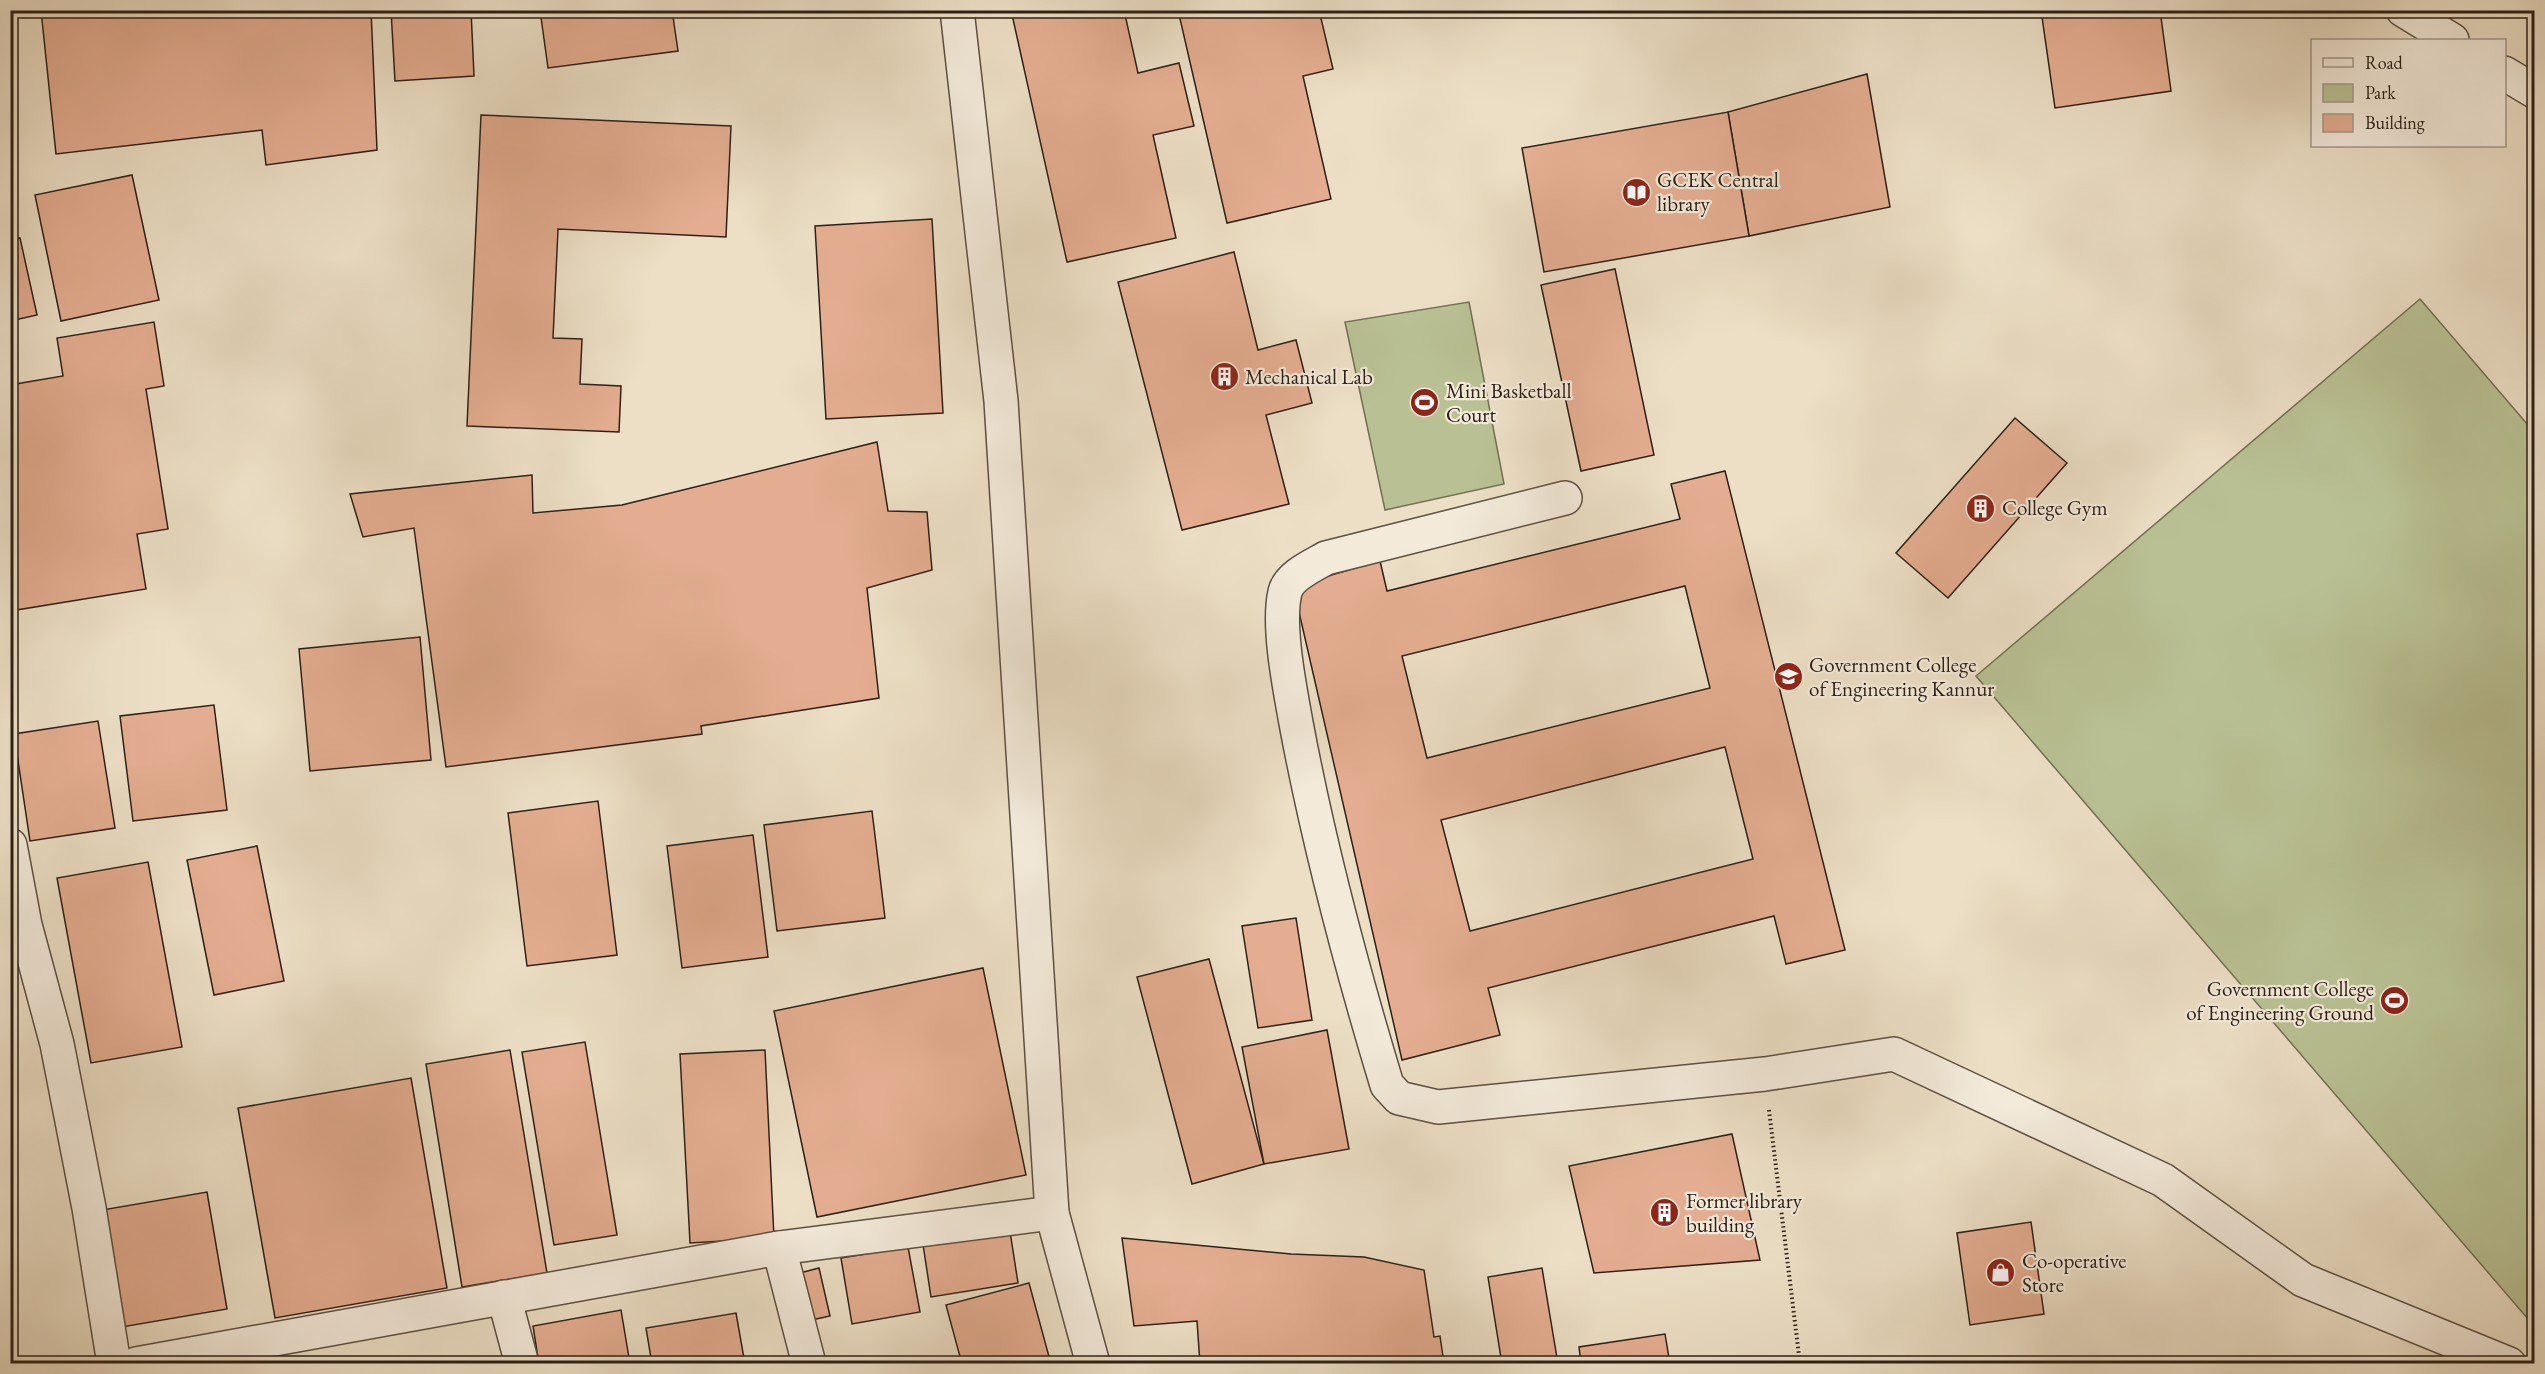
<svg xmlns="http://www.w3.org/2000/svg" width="2545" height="1374" viewBox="0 0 2545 1374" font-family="'EB Garamond',serif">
  <rect width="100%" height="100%" fill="#ecdfc6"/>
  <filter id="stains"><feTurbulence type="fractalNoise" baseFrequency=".00333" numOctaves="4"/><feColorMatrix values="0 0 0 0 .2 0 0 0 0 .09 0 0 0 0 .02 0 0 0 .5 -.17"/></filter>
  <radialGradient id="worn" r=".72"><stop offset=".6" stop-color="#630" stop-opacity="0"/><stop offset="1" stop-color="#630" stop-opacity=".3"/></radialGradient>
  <g fill="#b9c194" stroke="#737055" stroke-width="1.5">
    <polygon points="2420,299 2534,432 2534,1326 1976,676"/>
    <polygon points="1469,302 1504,484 1385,510 1345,322"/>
  </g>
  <g fill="#e4ad91" stroke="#2d2016" stroke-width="1.5" fill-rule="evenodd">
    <polygon points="41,10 371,10 377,150 266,165 262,130 56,154"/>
    <polygon points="391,10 471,10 474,76 395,81"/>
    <polygon points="540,10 672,10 678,51 548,68"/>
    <polygon points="1011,10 1124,10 1138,73 1179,63 1194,126 1153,135 1176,238 1067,262"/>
    <polygon points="1178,10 1319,10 1333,69 1303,76 1331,199 1227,223"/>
    <polygon points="2041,10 2160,10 2171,91 2055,108"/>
    <polygon points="1867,74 1890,207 1749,236 1728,112"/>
    <polygon points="1728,112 1749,236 1544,272 1522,148"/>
    <polygon points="481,115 731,126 726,237 558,229 553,338 582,339 580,384 621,386 619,432 467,426"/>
    <polygon points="132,175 159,300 61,321 35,195"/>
    <polygon points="932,219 943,413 826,419 815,226"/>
    <polygon points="20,238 37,315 10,321 10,240"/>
    <polygon points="1234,252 1258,350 1296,340 1312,403 1266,415 1289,504 1182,530 1118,282"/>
    <polygon points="1615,269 1654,455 1581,471 1541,285"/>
    <polygon points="154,322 164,386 146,389 168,529 137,534 146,589 10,611 10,385 63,376 57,338"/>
    <polygon points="2015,418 2067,463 1948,598 1896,553"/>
    <polygon points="877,442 888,511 927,512 932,570 867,588 879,698 701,726 702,734 446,767 414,528 363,537 350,494 532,475 533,513 622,505"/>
    <path d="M1725,471L1845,950L1786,964L1774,916L1488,988L1500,1035L1402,1060L1293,586L1380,561L1387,591L1680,519L1671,484ZM1685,586L1710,688L1427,758L1402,656ZM1725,747L1753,859L1470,931L1441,820Z"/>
    <polygon points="420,637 431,760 310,771 299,649"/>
    <polygon points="214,705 227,810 133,821 120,716"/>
    <polygon points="98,721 115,828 30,841 14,734"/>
    <polygon points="598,801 617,955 527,966 508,813"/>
    <polygon points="872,811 885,918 777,931 764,825"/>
    <polygon points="753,835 768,957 682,968 667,846"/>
    <polygon points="257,846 284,981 214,995 187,860"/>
    <polygon points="148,862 182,1047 91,1063 57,878"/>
    <polygon points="1296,918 1312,1020 1258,1028 1242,926"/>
    <polygon points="1209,959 1264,1164 1192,1184 1137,977"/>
    <polygon points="983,968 1026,1175 817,1217 774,1011"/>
    <polygon points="1327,1030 1349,1149 1264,1164 1242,1047"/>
    <polygon points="585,1042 617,1235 554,1245 522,1052"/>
    <polygon points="510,1050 547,1273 462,1287 426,1064"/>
    <polygon points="765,1050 774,1238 690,1243 680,1054"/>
    <polygon points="411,1078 447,1288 275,1318 238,1108"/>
    <polygon points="1732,1134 1760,1260 1594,1273 1569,1166"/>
    <polygon points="207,1192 227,1309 122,1327 102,1210"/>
    <polygon points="2031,1222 2044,1314 1970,1325 1957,1233"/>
    <polygon points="1009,1225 1018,1283 931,1297 922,1238"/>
    <polygon points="1122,1238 1291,1254 1364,1257 1424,1270 1434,1337 1440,1336 1444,1364 1200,1364 1197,1321 1134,1326"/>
    <polygon points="908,1247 920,1312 852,1324 841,1258"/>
    <polygon points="819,1268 830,1316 807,1321 796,1274"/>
    <polygon points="1542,1268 1558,1364 1502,1364 1488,1277"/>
    <polygon points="1029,1283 1051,1364 962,1364 946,1305"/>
    <polygon points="621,1310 630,1364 539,1364 533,1326"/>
    <polygon points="736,1313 745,1364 652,1364 646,1328"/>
    <polygon points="1665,1334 1670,1364 1581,1364 1579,1347"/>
  </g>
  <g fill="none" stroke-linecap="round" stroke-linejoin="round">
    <defs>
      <g id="minor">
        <polyline points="957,10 1001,401 1052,1213 1093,1364"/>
        <polyline points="2403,10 2452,40"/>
        <polyline points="2504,73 2534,91"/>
        <path d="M1565,498L1326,558C1312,566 1289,576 1285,592C1277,626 1290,689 1296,723C1319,846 1351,966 1387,1085L1399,1098L1438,1107L1765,1074L1894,1054L2163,1180L2303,1280L2509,1364"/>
        <polyline points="10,845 25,925 57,1044 89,1208 114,1364"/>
        <polyline points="779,1248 809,1364"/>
        <polyline points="504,1297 522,1364"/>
        <polyline points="136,1364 779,1248 1052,1213"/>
      </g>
    </defs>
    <use href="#minor" stroke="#5d5042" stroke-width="36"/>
    <polyline stroke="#2d2016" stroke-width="4" stroke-dasharray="1.5 3" stroke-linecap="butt" points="1769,1110 1800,1364"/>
    <use href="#minor" stroke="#f3eada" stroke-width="33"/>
  </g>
  <defs>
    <symbol id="library-disc" viewBox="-11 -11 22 22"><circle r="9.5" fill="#8f2418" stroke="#f3eada"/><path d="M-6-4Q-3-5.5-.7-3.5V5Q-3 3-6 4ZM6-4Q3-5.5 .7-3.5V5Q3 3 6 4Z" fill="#fff"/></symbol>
    <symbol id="building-disc" viewBox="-11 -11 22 22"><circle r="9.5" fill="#8f2418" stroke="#f3eada"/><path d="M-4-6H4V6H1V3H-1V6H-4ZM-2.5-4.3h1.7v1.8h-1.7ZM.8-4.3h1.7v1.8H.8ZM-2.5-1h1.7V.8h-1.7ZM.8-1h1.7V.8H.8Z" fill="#fff"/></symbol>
    <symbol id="stadium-disc" viewBox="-11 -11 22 22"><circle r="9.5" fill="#8f2418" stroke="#f3eada"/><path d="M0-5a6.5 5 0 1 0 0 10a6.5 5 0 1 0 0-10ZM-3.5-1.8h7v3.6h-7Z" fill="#fff"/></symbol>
    <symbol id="university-disc" viewBox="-11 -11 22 22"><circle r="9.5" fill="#8f2418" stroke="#f3eada"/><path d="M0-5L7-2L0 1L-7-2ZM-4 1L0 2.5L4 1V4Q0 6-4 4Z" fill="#fff"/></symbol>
    <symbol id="shop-disc" viewBox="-11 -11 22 22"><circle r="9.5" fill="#8f2418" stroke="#f3eada"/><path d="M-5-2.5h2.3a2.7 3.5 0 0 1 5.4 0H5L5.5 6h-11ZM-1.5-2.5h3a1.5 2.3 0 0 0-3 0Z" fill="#fff"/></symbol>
  </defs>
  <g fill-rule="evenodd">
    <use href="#library-disc" x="1620" y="176" width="33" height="33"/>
    <use href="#building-disc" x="1208" y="360" width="33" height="33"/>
    <use href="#stadium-disc" x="1408" y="386" width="33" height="33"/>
    <use href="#building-disc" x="1964" y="492" width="33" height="33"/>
    <use href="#university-disc" x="1772" y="660" width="33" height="33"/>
    <use href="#stadium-disc" x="2378" y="984" width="33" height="33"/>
    <use href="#building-disc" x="1648" y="1196" width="33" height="33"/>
    <use href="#shop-disc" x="1984" y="1256" width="33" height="33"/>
  </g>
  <g text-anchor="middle" stroke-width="4.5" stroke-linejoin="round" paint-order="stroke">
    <g font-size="21" fill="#2d2016" stroke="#f3eada" text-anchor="start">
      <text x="1657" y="187">GCEK Central<tspan x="1657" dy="24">library</tspan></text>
      <text x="1245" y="384">Mechanical Lab</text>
      <text x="1446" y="398">Mini Basketball<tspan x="1446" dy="24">Court</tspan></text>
      <text x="2002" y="515">College Gym</text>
      <text x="1809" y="672">Government College<tspan x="1809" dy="24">of Engineering Kannur</tspan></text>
      <text x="2374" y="996" text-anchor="end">Government College<tspan x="2374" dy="24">of Engineering Ground</tspan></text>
      <text x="1686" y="1208">Former library<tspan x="1686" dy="24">building</tspan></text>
      <text x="2022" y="1268">Co-operative<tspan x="2022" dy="24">Store</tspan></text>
    </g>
  </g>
  <rect width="2545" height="1374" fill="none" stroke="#ecdfc6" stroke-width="36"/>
  <rect x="12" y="12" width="2521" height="1350" fill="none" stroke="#2d2016" stroke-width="3"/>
  <rect x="18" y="18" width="2509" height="1338" fill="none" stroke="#2d2016" stroke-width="1.5"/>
  <rect x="2311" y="39" width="195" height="108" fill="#f3eada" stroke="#a4998c" stroke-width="1.5"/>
  <rect x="2323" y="58" width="30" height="9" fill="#f3eada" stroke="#a4998c" stroke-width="1.5"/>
  <text x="2365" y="69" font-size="18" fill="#2d2016">Road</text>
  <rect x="2323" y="84" width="30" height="18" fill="#b9c194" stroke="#a4998c" stroke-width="1.5"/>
  <text x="2365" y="99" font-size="18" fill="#2d2016">Park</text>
  <rect x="2323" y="114" width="30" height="18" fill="#e4ad91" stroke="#a4998c" stroke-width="1.5"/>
  <text x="2365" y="129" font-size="18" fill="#2d2016">Building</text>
  <rect width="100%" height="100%" filter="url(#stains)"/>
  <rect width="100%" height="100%" fill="url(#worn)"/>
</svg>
